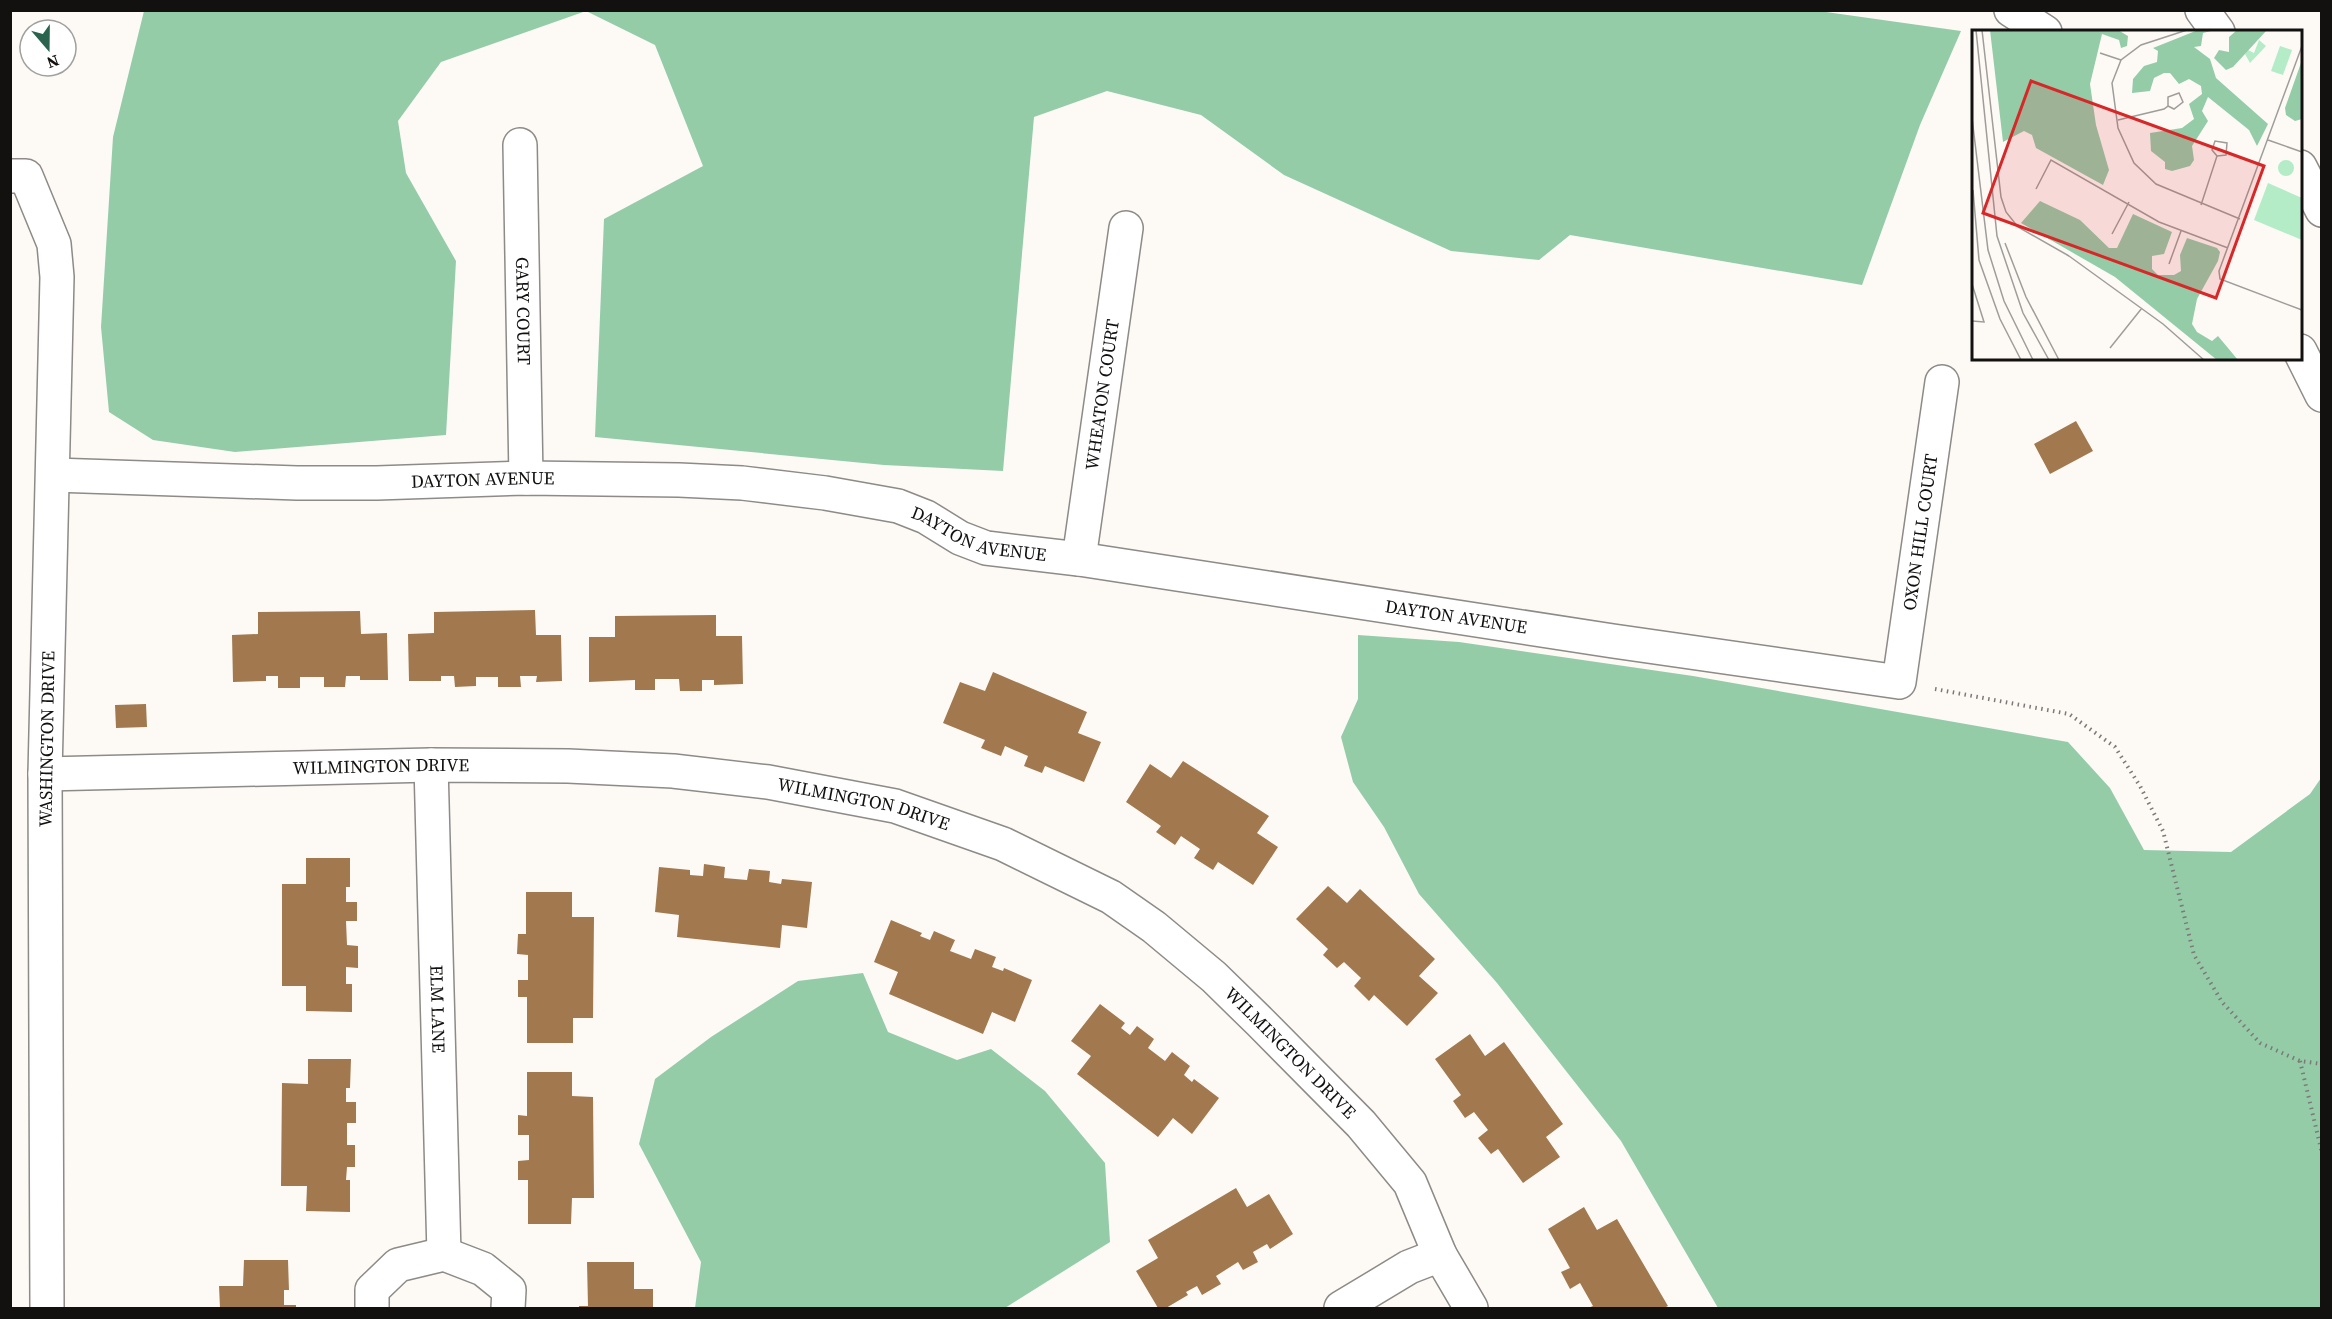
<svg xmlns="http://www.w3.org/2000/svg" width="2332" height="1319" viewBox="0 0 2332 1319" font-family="'Source Serif 4',serif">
  <rect width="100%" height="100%" fill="#fdfaf6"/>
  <g fill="#94cca8">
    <polygon points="1819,11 1961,31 1920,125 1862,285 1570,235 1539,260 1451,251 1284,175 1201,115 1107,91 1034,117 1003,471 884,465 595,437 604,219 703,166 655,45 586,11 441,62 398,121 406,173 456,261 446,435 235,452 153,440 109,412 101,327 113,137 144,11"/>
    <polygon points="1358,635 1459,642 1693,676 2068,742 2110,788 2144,850 2231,852 2310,794 2321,778 2321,1308 1718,1308 1621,1141 1497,983 1419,894 1384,827 1353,782 1341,737 1358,699"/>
    <polygon points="863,973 888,1032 957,1060 991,1049 1045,1091 1105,1163 1110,1242 1005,1308 695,1308 701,1262 639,1144 655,1079 711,1037 798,981"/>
  </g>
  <g fill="#a2784e">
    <polygon points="2076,421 2093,451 2050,474 2034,444"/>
    <polygon points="535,610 536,635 561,635 562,681 536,682 537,676 520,676 521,687 498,687 498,677 476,677 476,686 455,687 454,676 441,676 441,681 409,681 408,634 434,633 434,612"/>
    <polygon points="360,611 361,634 387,633 388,680 360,680 360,676 346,676 345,687 324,687 324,677 300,677 300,688 278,688 278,676 266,676 266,681 233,682 232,635 258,634 258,612"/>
    <polygon points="716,615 716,636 742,636 743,684 714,685 714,680 702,680 702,691 680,691 679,679 655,679 655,690 635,690 635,680 589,682 589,637 615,637 615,616"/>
    <polygon points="993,672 1087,712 1078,733 1101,742 1084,782 1045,766 1042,773 1024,766 1028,756 1005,746 1001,756 981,748 985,740 943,723 960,682 985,691"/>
    <polygon points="146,704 147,727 116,728 115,705"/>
    <polygon points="1183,761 1269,816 1257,833 1278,847 1253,885 1218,862 1213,870 1194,858 1200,849 1181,836 1175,845 1156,832 1161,826 1126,802 1150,764 1171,778"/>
    <polygon points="306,858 350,858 350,887 346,887 346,902 357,902 357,921 346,921 347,945 358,946 358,968 346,967 346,984 352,984 352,1012 306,1011 306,986 282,986 282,884 306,884"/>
    <polygon points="704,864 725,867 724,878 747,880 749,869 770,871 769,882 781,884 782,879 812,882 807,928 782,925 780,948 677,937 679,915 655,912 659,867 690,870 690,875 703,876"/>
    <polygon points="1328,886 1347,903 1360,889 1435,959 1419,976 1438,993 1407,1026 1374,995 1369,1001 1354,986 1361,978 1344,962 1337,968 1323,955 1328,949 1296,919"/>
    <polygon points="526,892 572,892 572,917 594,917 593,1018 573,1018 573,1043 527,1043 527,997 518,997 518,980 528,980 528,955 517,954 518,934 526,934"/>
    <polygon points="891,920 922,933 920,936 930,940 934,931 955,940 950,951 971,959 975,949 996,957 992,967 1003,971 1004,968 1032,980 1015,1022 992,1012 983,1034 889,994 898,972 874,962"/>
    <polygon points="1100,1004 1125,1023 1121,1028 1130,1035 1137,1026 1154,1039 1148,1048 1165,1061 1172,1052 1190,1066 1184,1075 1192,1082 1194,1079 1219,1098 1192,1134 1173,1118 1158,1137 1077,1074 1091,1056 1071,1041"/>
    <polygon points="1470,1034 1485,1056 1504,1042 1563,1124 1546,1137 1560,1157 1523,1183 1498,1149 1491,1154 1478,1138 1488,1130 1474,1112 1465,1118 1453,1101 1461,1095 1435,1059"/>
    <polygon points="308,1059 351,1059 350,1088 346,1088 346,1102 356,1102 356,1123 347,1123 347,1145 355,1145 355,1167 347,1167 346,1180 350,1180 350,1212 306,1211 307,1186 281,1186 282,1083 308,1084"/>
    <polygon points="527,1072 572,1072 572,1096 593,1097 594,1198 572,1198 571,1224 528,1224 528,1180 518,1180 518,1161 529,1160 529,1135 518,1135 518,1115 527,1116"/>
    <polygon points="1236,1188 1247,1207 1269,1194 1293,1234 1270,1249 1267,1244 1253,1252 1258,1262 1243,1270 1238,1262 1216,1276 1221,1284 1202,1295 1197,1286 1186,1292 1188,1295 1166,1308 1158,1308 1136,1271 1158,1258 1148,1240"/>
    <polygon points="1584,1207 1597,1230 1617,1219 1668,1306 1664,1308 1588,1308 1593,1306 1580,1283 1570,1289 1561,1272 1570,1268 1548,1229"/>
    <polygon points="244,1260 288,1260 289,1290 284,1290 284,1305 296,1305 296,1308 220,1308 219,1286 243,1286"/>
    <polygon points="587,1262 634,1262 634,1289 653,1289 653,1308 579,1308 579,1306 588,1306"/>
  </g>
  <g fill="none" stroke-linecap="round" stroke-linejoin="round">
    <defs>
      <g id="street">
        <path id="s1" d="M520,145L526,478"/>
        <polyline points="10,176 26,176 54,244 57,277 45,774 47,1308"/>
        <path id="s2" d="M54,475L297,483H377L526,478L679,480L742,483L825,493L898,506L926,517L960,538L986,548L1079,559L1613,641L1899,682L1942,382"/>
        <path id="s3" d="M1079,559L1126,228"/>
        <path id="s4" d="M431,765L444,1254"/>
        <path id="s5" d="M45,774L431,765L568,766L673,771L768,782L895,806L1003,844L1111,897L1154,927L1214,977L1260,1022L1361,1124L1410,1183L1440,1255L1471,1308"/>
        <polyline points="372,1308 372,1290 398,1265 444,1254 483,1269 509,1290 508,1308"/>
        <polyline points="1341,1308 1409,1267 1440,1255"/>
      </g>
      <g id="highway">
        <polyline points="2011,10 2045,32"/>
        <polyline points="2202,10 2218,32"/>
        <polyline points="2300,167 2322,210"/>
        <polyline points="2300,351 2322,395"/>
      </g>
    </defs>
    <use href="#street" stroke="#8d8a87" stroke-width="36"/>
    <use href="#highway" stroke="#8d8a87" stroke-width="36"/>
    <g stroke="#7c7a78" stroke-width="4" stroke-dasharray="1.5 4.5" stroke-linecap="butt">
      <polyline points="1935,689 2069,714 2115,747 2140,786 2163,831 2194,955 2222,1002 2260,1043 2300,1061 2322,1064"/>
      <polyline points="2300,1061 2322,1153"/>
    </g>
    <use href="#street" stroke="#fff" stroke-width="33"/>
    <use href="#highway" stroke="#fff" stroke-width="33"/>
  </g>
  <g text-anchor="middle" stroke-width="4.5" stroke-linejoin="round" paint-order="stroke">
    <g font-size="18" fill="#121110" stroke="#fff">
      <text dy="6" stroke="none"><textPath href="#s1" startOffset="166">GARY COURT</textPath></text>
      <text dy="6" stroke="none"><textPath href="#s3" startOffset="166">WHEATON COURT</textPath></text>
      <text dy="6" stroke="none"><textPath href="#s2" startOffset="429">DAYTON AVENUE</textPath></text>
      <text dy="6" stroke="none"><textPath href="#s2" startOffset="933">DAYTON AVENUE</textPath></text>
      <text dy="6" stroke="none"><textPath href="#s2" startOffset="2018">OXON HILL COURT</textPath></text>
      <text dy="6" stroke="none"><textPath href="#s2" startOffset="1419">DAYTON AVENUE</textPath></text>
      <text transform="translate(47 739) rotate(-89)" y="6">WASHINGTON DRIVE</text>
      <text dy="6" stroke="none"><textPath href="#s5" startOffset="336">WILMINGTON DRIVE</textPath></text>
      <text dy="6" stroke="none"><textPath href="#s5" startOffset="822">WILMINGTON DRIVE</textPath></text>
      <text dy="6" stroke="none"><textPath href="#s4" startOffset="244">ELM LANE</textPath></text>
      <text dy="6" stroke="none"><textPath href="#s5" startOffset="1326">WILMINGTON DRIVE</textPath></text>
    </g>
  </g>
  <g transform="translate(1972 30)">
    <rect width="330" height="330" fill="#fdfaf6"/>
    <path d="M287,10L294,16L278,33L273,24L276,20L282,23ZM308,16L320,20L311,45L299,41ZM306 138a8 8 0 1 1 16 0a8 8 0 1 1-16 0ZM296,153L330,168V210L282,190Z" fill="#b3ecc7"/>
    <path d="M18,0H146L156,6L155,16L149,18L147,10L130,4L118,54L124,95L137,140L131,155L64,118L60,105L52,101L31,112ZM226,0H243L231,3L229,16L222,17L238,29L244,48L296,94L285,116L277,100L236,67L230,81L236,91L220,116L222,130L218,136L200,141L193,139V132L179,121L178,103L210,98L222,89L217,74L230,64L229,56L217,49L207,54L198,43H192L182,48L178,61L160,63L161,49L172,36L185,32L186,21L181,18ZM295,0L261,37L254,40L242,28L247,20L257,22V7L264,1ZM330,30V89L323,91L314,85L313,78ZM68,171L108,190L137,218H145L161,184L200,202L192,224L180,226V239L186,245H202L209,241L208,225L215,208L245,218L248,222L246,231L225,269L220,294L225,302L240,311L246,306L266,330H245L143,247L49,193Z" fill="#94cca8"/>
    <path fill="none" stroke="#9f9d9a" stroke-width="1.5" d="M4,0L25,206L51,283L77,330M10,0L29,167L34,182L46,197L97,226M215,0L169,15L149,30L140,53L146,98L162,133L184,154L268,189M330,16L247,241L248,249L330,280M128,23L149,30M0,88L16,220L32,271L61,330M146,90L192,79L196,76V67L207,63L211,72L202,79L196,76M296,110L330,122M64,159L79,130L187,192L256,218M1,160L7,230L28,289L49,330M229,175L245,126L240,120L243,111L255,113L254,125L245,126M140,204L157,172M33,213L54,267L87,330M97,226L191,294L232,330M197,234L209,201M0,254L12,292L0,291M138,318L170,278"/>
    <path fill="#d62828" fill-opacity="0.15" stroke="#d62828" stroke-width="3" d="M59,51L292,136L244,268L11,183Z"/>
    <rect width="330" height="330" fill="none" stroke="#121110" stroke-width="3"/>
  </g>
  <rect width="2332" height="1319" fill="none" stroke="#121110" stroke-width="24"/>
  <g transform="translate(48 48) rotate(160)"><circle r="28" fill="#ffffff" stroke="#a0a09f" stroke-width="1.5"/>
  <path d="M0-4.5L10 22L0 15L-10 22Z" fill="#2a644e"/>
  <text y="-9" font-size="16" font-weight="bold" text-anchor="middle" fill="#121110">N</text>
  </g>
</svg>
